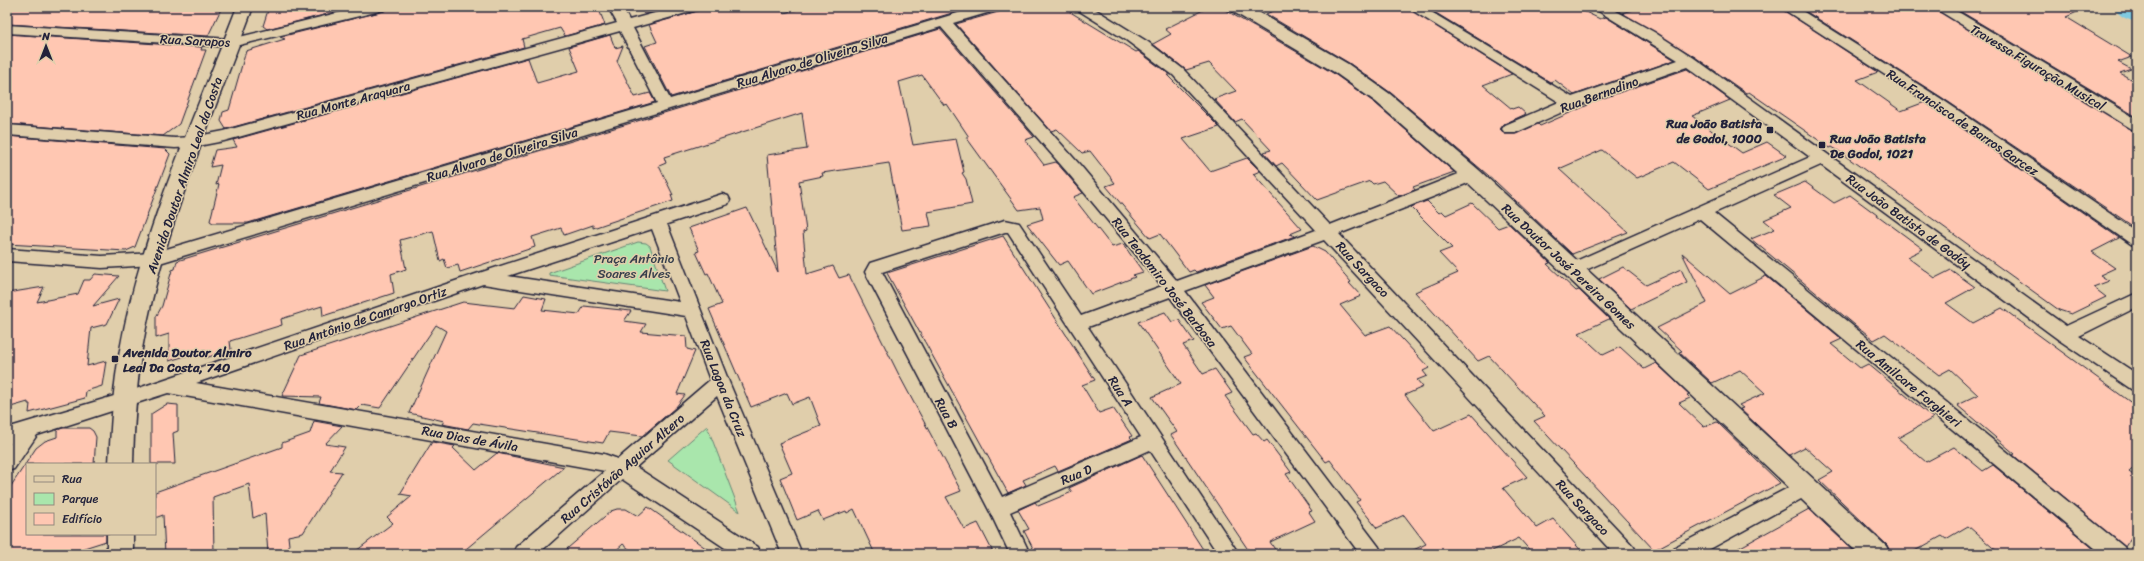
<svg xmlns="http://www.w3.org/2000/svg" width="2144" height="561" viewBox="0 0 2144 561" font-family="Sriracha,sans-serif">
  <rect width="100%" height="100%" fill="#e0ceab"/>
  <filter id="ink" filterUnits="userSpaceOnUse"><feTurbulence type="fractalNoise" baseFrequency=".025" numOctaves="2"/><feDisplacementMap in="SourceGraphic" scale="8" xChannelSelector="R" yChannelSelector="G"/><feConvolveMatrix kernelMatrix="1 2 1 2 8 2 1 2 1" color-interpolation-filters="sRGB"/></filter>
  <g filter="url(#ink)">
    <g fill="#a9e6ac" stroke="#668474">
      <polygon points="638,242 646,243 650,246 665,291 549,275 549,273"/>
      <polygon points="707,426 740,512 668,460"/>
    </g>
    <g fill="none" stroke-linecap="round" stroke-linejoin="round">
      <path fill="#80cae0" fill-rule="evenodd" d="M2113,7H2137V22C2127,20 2119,16 2113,7Z"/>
    </g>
    <g fill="#ffc7b2" stroke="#22223b">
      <polygon points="7,7 222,7 208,36 7,24"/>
      <polygon points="269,7 356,7 267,29 263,26"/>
      <polygon points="387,7 524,7 525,9 533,7 598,7 605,25 565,36 560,28 522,39 524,47 226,129 221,121 223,112 229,110 246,51 285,39 280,37 384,11"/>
      <polygon points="641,7 671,7 644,14"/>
      <polygon points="700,7 780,7 784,13 807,7 960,7 962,10 671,97 645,46 657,42 649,25 697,11"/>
      <polygon points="1016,7 1049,7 1055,9 1062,7 1136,52 1138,51 1170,75 1167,75 1219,127 1183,139 1210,171 1247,158 1260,171 1253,174 1302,229 1290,234 1295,236 1196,272 1194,270 1189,272 1160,234 1150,238 1106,186 1115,183 1090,151 1082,153 1057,129 1051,131 956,24"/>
      <polygon points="1209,7 1220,7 1333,73 1375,103 1454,172 1413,187 1415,190 1399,196 1383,181 1373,184 1370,181 1317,200 1282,163 1276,166 1264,152 1271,150 1242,119 1235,122 1214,99 1236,91 1209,63 1186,70 1153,44 1171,34 1165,29"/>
      <polygon points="1282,7 1406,7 1512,74 1483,85 1512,109 1518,107 1526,114 1504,124 1500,129 1505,134 1516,134 1538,124 1540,126 1588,105 1586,104 1687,69 1730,100 1692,116 1742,153 1767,142 1787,156 1709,189 1674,162 1637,178 1602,150 1559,169 1628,232 1572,254 1495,181 1391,93 1349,63 1266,14"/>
      <polygon points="1426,7 1575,7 1600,19 1606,17 1675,60 1574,95 1555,80 1550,82"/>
      <polygon points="1641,7 1779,7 1878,72 1857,80 1901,111 1925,102 2119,238 2092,252 2115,268 2100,275 2109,281 2093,287 2106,297 2071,314 2059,310 1837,150 1832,147 1830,148 1749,92 1746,93 1695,57 1622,13"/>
      <polygon points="1799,7 1932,7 2137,132 2137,229 1941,97"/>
      <polygon points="1953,7 2088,7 2066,17 2132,57 2118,62 2131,69 2120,73 2137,83 2137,117"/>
      <polygon points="940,29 1034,137 1025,140 1044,165 1056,162 1083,193 1073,197 1112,247 1123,244 1143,272 1133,275 1135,277 1091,294 1068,261 1059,265 1027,224 1043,219 1040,207 1019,210 966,137 969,137 947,104 944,105 922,75 899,82 913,145 956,139 964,172 962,173 966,179 972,204 928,212 931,226 902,230 889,163 822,173 823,176 799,181 806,231 803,232 807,274 833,266 839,278 849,275 899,375 961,491 946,497 964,529 978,523 994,554 875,554 854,509 847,513 846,511 823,520 818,511 797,520 780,478 792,473 779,443 821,426 810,397 792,404 787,393 751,407 709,309 722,304 708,273 706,274 696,252 699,251 689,228 747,208 778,272 767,155 807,149 802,113 664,157 666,163 659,166 673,195 671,195 673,201 593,228 593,225 564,235 561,228 532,237 535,247 460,272 458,265 447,268 444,259 440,261 433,231 400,240 406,269 391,274 394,293 323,316 322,306 281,319 282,325 230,341 231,350 205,358 205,350 169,361 169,334 156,338 156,317 162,306 172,270 175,269 177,261"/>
      <polygon points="7,34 202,47 201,50 206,50 179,124 163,136 7,124"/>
      <polygon points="610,35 615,48 623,46 617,61 635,97 650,93 655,102 248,223 213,223 210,221 219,184 216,185 221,165 210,167 215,150 237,147 233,140 528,58 537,83 579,71 569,47"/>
      <polygon points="7,136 165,149 170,154 135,247 126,251 7,244"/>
      <polygon points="1805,182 1834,203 1850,195 1923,249 1907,257 1935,278 1951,270 1975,287 1946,303 1973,323 2002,308 2137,407 2137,465 2129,472 2137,478 2137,528 2125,547 2013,455 2015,454 1957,405 1978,395 1950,369 1939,375 1885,334 1874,340 1862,330 1861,330 1751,239 1775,229 1764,220 1791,208 1774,195"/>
      <polygon points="1427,201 1439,213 1442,211 1446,215 1472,203 1498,228 1509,224 1550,263 1547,264 1576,291 1579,290 1609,319 1579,333 1603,355 1620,347 1644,369 1656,363 1689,394 1687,395 1690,398 1679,403 1704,427 1717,422 1780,483 1654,550 1534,421 1545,416 1489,356 1478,361 1415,292 1458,273 1439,253 1452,248 1411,207"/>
      <polygon points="1003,236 1095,380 1082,385 1099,413 1113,408 1132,436 1130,437 1132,439 1058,471 1055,466 1023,480 1026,485 1008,493 887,273"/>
      <polygon points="1313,246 1325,252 1351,282 1349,283 1361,296 1340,305 1365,335 1390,326 1429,368 1423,371 1427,376 1417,380 1423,387 1405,395 1434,431 1471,414 1527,477 1503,488 1537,528 1553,519 1584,554 1533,554 1519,538 1486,554 1405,554 1426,544 1404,515 1377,528 1356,502 1360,500 1330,460 1326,462 1244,357 1252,354 1231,326 1222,329 1201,302 1214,297 1205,285"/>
      <polygon points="1682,253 1730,294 1766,276 1842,339 1831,344 1860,368 1868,364 1933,418 1898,438 1926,462 1954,447 1983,471 1993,465 2100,554 2000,554 1968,526 1946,539 1942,536 1909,554 1891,554 1887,545 1819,480 1833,472 1805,447 1789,455 1740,409 1743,408 1739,405 1765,393 1740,370 1712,383 1679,352 1682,351 1657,328 1707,303"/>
      <polygon points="1623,267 1646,285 1681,269 1687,282 1631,309 1599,279"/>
      <polygon points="95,274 119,276 93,306 119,299 107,324 91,328 87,366 106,361 102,386 86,391 85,398 29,413 30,404 28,404 28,402 7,408 7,293 44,287 37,302 78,294 84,280 90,280"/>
      <polygon points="524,295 546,299 542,310 579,314 584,306 631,311 624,321 646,324 641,332 686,336 687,349 695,351 677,394 685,395 676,407 642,436 609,432 603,443 479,424 473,423 468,429 442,424 444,421 409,413 446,331 436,325 380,408 362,405 357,410 319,403 321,397 282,396 301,355 463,302 515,308"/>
      <polygon points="1165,312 1172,322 1179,320 1194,341 1183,345 1203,374 1215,369 1232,393 1225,396 1253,434 1256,433 1264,442 1267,440 1291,472 1286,474 1312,511 1309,512 1315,521 1270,542 1278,554 1251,554 1171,435 1177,432 1152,397 1181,384 1138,322"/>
      <polygon points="167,404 178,405 178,431 173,433 175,464 151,464 151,414"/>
      <polygon points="314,421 342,426 325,444 345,447 330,471 342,472 303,533 288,536 290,554 268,554 265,513 253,518 249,484 213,497 214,554 165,554 163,515 155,518 155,492 282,447 282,443 310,433"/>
      <polygon points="63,428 89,428 93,431 96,437 94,464 27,464 27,534 106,534 106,541 78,550 78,554 7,554 7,492 36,448 45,441 57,437 57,430"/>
      <polygon points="432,442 455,446 453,448 476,470 497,453 564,467 460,554 352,554 393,523 387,517 412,496 400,494"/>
      <polygon points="1142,455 1206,554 1036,554 1024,531 1029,529 1018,510 1035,502 1038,506 1072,492 1069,488"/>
      <polygon points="648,507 714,554 635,554 623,544 612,554 561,554 611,511 617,509 626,509 638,516"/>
      <polygon points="1809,509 1857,554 1809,554 1805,550 1798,554 1728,554"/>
    </g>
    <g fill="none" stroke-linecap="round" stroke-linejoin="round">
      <defs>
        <g id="minor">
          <polygon points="362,7 386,7 384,10 231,47 7,33 7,25 231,39"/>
          <path d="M608,7H622L629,20L677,7H699L697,10L633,28L670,99L978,7H999L997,10L953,23L1080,165L1177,281L1316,230L1173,75L1126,40L1073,7H1090L1098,11L1148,42L1183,69L1330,225L1466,171L1472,170L1478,171L1480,175L1478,179L1339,234L1634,547L1637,554H1614L1324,240L1185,291L1379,547L1382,554H1360L1170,297L1088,327L1239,554H1218L1150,450L1010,512L1030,554H1010L990,512L865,272L870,263L1005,220L1019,223L1081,316L1162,286L1068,173L941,27L153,265L102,268L7,261V249L102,256L153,253L657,103L620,31L224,141L193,147L175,148L7,135V125L175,138L193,137L224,131L617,23ZM1005,232H1008L1141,437L1002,497L882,272Z"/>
          <polygon points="1407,7 1423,7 1572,97 1678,60 1592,7 1609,7 1654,32 1694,58 2066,326 2137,293 2137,307 2079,336 2137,374 2137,391 2131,389 2059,340 1821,165 1714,213 2124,547 2127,554 2102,554 1700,219 1579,273 1573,275 1567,273 1565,269 1567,265 1810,157 1687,67 1576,106 1515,133 1505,133 1502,129 1505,125 1559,102"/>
          <polygon points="1780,7 1796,7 1940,98 2137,232 2137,246 2131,244 1930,104"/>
          <polygon points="1933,7 1950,7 2137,119 2137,131 2132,129"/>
          <path d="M722,194L728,196L730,200L728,204L667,224L729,382L802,554H782L717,396L636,467L758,547L761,554H734L622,479L538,554H513L516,547L605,471L168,393L37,435L14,469L7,471V447L10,443L7,444V428L124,393L476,274ZM652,229L680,302L508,276ZM483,284L686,316L710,380L618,459L604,454L196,383Z"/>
          <polygon points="1805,479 1812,481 1815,487 1812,493 1701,554 1672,554 1675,547"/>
        </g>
        <g id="tertiary">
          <path d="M237,7H253C212,119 162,231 142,349C136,388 134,425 133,464H109C111,426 113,388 120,350C141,231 194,119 237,7Z"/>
          <rect x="107" y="534" width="26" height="20"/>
        </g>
        <polygon id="secondary" points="1229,7 1250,7 1348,64 1390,94 1479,170 1886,546 1890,554 1859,554 1465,180 1376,102 1334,72 1232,11"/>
      </defs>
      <use href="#minor" stroke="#22223b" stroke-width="3"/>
      <use href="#tertiary" stroke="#22223b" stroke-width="3"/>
      <use href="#secondary" stroke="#22223b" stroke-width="3"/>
      <use href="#minor" fill="#e0ceab" fill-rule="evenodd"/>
      <use href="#tertiary" fill="#e0ceab" fill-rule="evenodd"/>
      <use href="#secondary" fill="#e0ceab" fill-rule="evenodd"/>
    </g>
  </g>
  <g fill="#22223b" stroke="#e0ceab" stroke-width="1.5">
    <rect x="1766" y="126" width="8" height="8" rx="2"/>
    <rect x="1818" y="141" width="8" height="8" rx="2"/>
    <rect x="111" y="355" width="8" height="8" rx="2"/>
  </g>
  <g text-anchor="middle" stroke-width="3" stroke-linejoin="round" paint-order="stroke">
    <g font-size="13" fill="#22223b" stroke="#e0ceab">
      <text transform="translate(195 40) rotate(3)" y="5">Rua Sarapos</text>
      <text transform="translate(812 60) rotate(-17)" y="5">Rua Alvaro de Oliveira Silva</text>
      <text transform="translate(2038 67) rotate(31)" y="5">Travessa Figuração Musical</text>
      <text transform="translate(1599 94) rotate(-20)" y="5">Rua Bernadino</text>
      <text transform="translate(353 100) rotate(-15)" y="5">Rua Monte Araquara</text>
      <text transform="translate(1963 122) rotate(34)" y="5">Rua Francisco de Barros Garcez</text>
      <text transform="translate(502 154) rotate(-17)" y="5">Rua Alvaro de Oliveira Silva</text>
      <text transform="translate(184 175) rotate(-71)" y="5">Avenida Doutor Almiro Leal da Costa</text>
      <text transform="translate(1909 221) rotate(36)" y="5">Rua João Batista de Godóy</text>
      <text transform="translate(1569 266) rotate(43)" y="5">Rua Doutor José Pereira Gomes</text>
      <text transform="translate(1363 269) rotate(47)" y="5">Rua Sargaco</text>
      <text transform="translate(1165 282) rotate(52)" y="5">Rua Teodomiro José Barbosa</text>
      <text transform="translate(365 318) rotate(-19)" y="5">Rua Antônio de Camargo Ortiz</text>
      <text transform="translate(1909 383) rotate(39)" y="5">Rua Amilcare Forghieri</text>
      <text transform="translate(724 388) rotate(68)" y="5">Rua Lagoa da Cruz</text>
      <text transform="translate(1121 391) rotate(57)" y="5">Rua A</text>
      <text transform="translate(947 413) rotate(61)" y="5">Rua B</text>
      <text transform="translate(470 438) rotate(10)" y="5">Rua Dias de Ávila</text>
      <text transform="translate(622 468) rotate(-41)" y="5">Rua Cristóvão Aguiar Altero</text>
      <text transform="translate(1076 474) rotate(-23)" y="5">Rua D</text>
      <text transform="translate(1583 507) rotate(47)" y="5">Rua Sargaco</text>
    </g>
    <g font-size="13" font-weight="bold" fill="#22223b" stroke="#e0ceab" text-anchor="start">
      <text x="1762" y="128" text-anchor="end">Rua João Batista<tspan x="1762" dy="15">de Godoi, 1000</tspan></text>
      <text x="1830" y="143">Rua João Batista<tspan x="1830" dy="15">De Godoi, 1021</tspan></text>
      <text x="123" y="357">Avenida Doutor Almiro<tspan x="123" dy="15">Leal Da Costa, 740</tspan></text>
    </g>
    <g font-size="13" fill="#363f4c" stroke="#e0ceab">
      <text x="634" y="263">Praça Antônio<tspan x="634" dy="15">Soares Alves</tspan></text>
    </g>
  </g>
  <rect width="2144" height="561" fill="none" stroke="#e0ceab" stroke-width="24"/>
  <rect x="12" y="12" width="2120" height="537" fill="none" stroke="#22223b" stroke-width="1.5" filter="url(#ink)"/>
  <rect x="26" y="463" width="130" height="72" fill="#e0ceab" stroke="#94897e"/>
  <rect x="34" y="476" width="20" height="6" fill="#e0ceab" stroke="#94897e"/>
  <text x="62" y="483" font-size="12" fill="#22223b">Rua</text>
  <rect x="34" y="493" width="20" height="12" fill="#a9e6ac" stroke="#94897e"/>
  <text x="62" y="503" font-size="12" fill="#22223b">Parque</text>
  <rect x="34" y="513" width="20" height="12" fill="#ffc7b2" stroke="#94897e"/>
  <text x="62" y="523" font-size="12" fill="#22223b">Edifício</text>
  <g transform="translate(46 46)" stroke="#e0ceab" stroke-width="3" paint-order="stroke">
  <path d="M0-3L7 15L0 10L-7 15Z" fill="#22223b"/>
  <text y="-6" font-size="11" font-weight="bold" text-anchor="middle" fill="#22223b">N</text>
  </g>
</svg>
